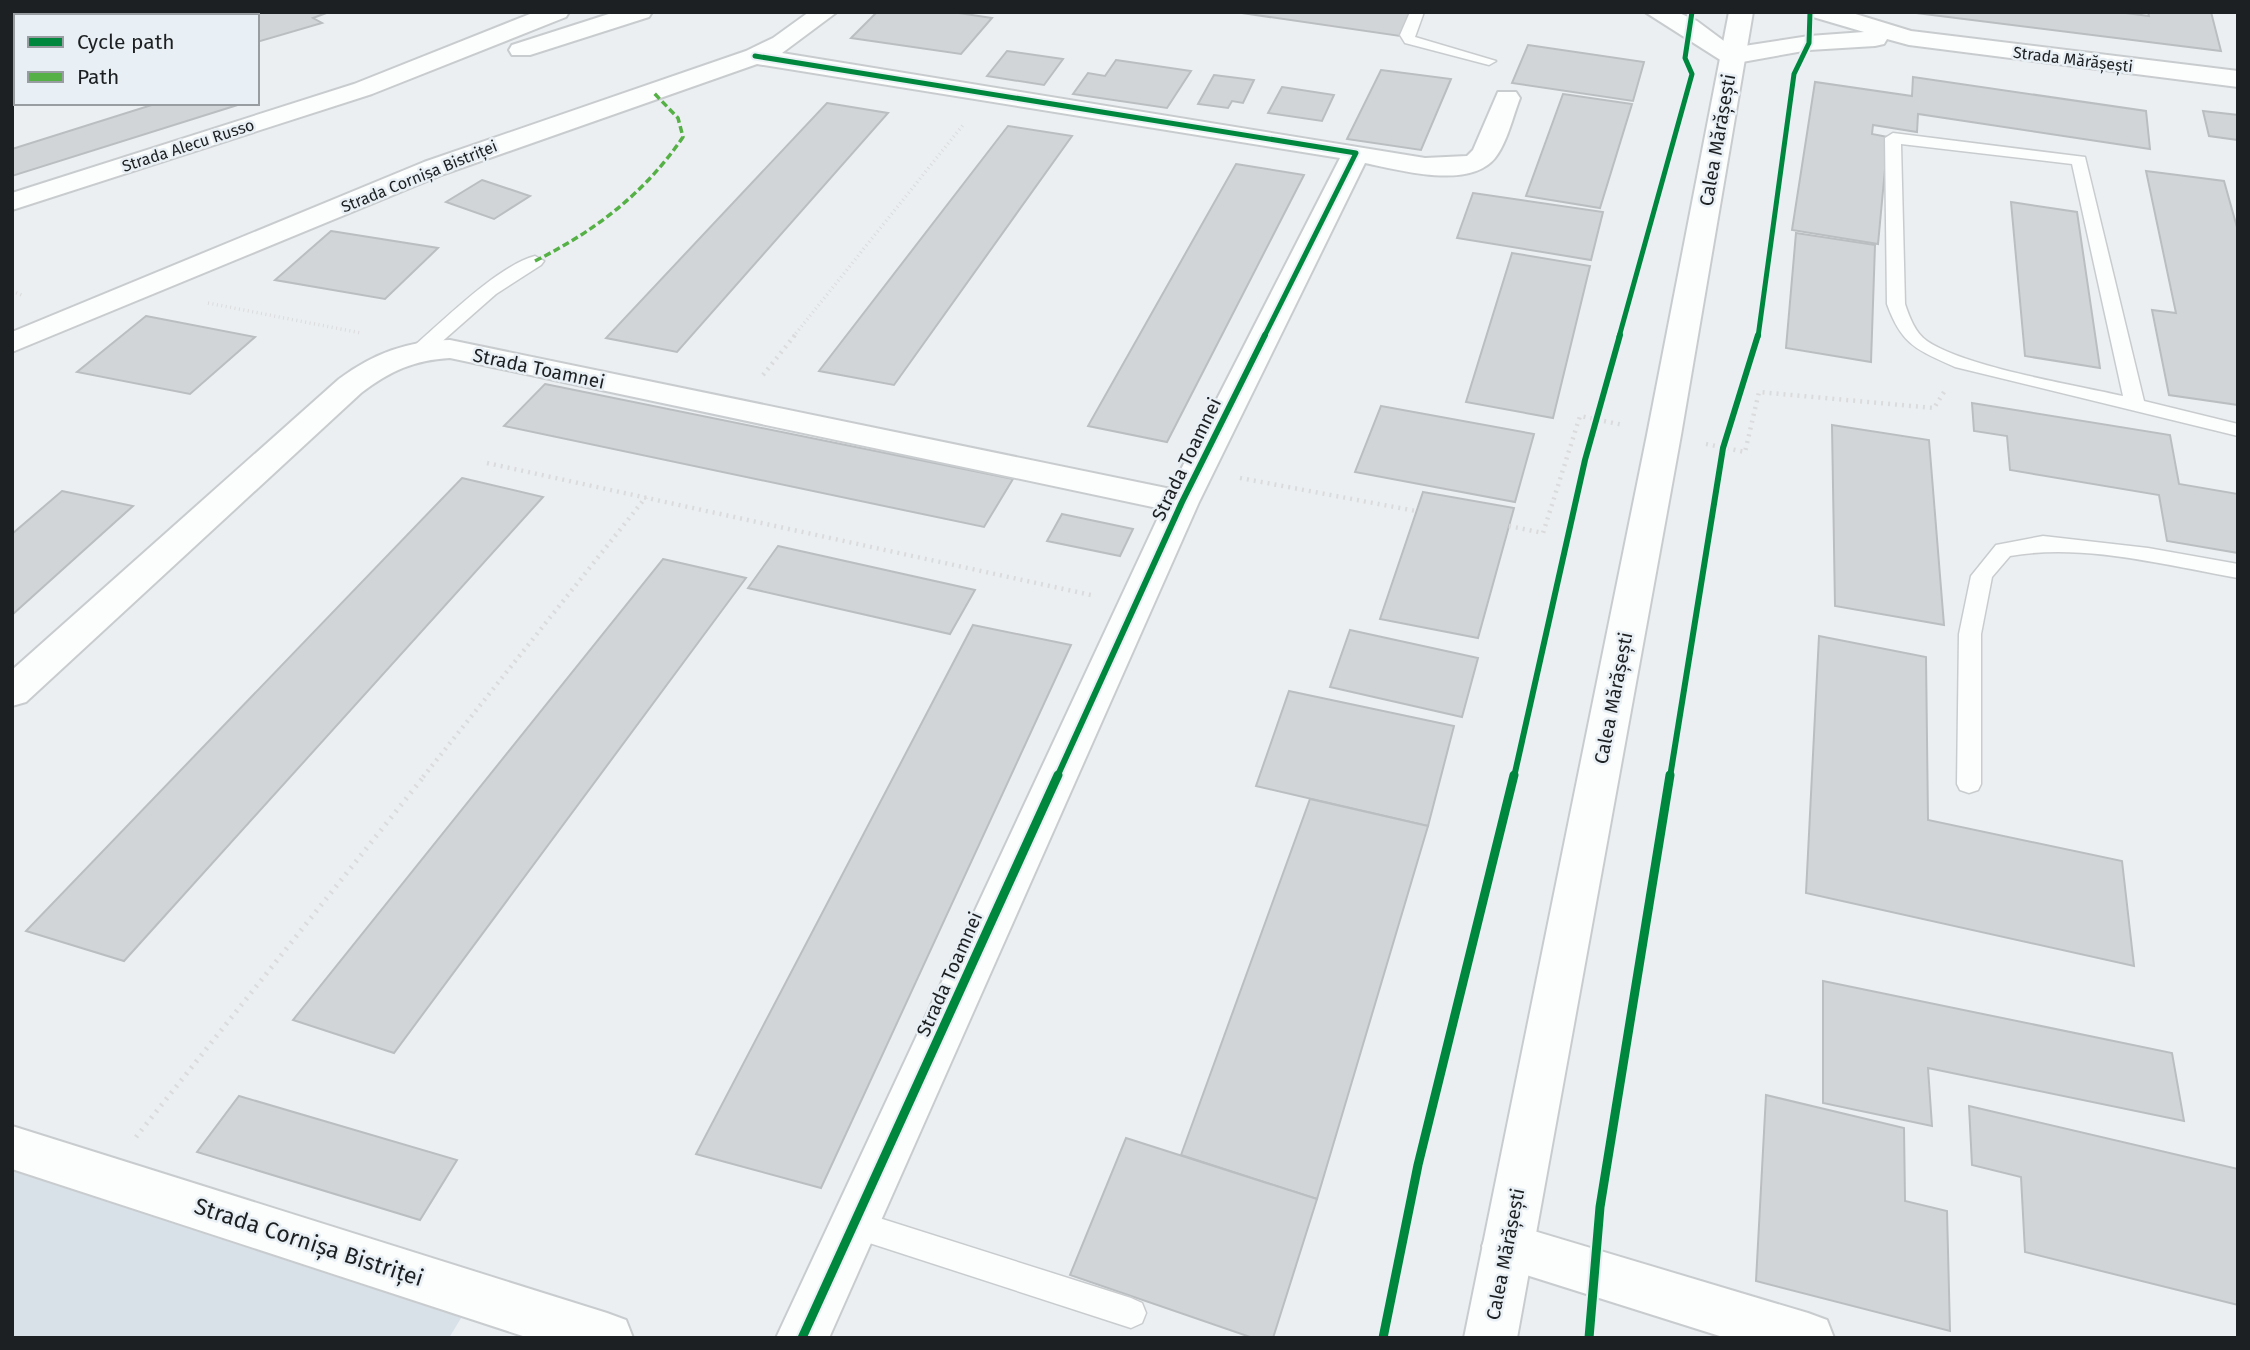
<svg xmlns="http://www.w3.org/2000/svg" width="2250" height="1350" viewBox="0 0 2250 1350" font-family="'Fira Sans',sans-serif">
  <rect width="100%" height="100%" fill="#eceff2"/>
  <polygon fill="#d8e1e8" points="12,1147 475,1295 449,1338 12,1338"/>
  <g fill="#d2d5d8" stroke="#bbbec0" stroke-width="2">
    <polygon points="160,12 235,12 239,16 164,16"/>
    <polygon points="257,12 329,12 313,18 322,23 257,42 257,16 245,16"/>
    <polygon points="877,12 952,12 992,18 961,54 851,38"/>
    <polygon points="1235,12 1402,12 1412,14 1400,36"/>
    <polygon points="1908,12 2118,12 2149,16 2148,12 2211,12 2221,51"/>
    <polygon points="1528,45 1644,62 1633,101 1512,83"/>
    <polygon points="1007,51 1063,59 1044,85 987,76"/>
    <polygon points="1116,60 1191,71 1167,108 1073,94 1088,73 1105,76"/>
    <polygon points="1381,70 1451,79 1421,150 1347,139"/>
    <polygon points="1214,75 1254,80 1243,103 1232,101 1228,108 1198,104"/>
    <polygon points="1913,77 2146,111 2150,149 1918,114 1917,132 1873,125 1872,134 1888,137 1878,244 1792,230 1815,82 1912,96"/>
    <polygon points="1282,87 1334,95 1322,121 1268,113"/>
    <polygon points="1563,94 1632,104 1600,208 1526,196"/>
    <polygon points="158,103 244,103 12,176 12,149"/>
    <polygon points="827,103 888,113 677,352 606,338"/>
    <polygon points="2203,111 2238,115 2238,140 2209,136"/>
    <polygon points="1008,126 1072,136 894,385 819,371"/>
    <polygon points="1236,164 1304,175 1167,442 1088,426"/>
    <polygon points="2146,171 2224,181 2238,231 2238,405 2169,395 2152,310 2176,313"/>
    <polygon points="482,180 530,196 494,219 446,202"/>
    <polygon points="1473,193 1603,212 1591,260 1457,238"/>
    <polygon points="2011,202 2077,212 2100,368 2025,356"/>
    <polygon points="331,231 438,248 385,299 275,280"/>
    <polygon points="1796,233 1875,245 1871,362 1786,348"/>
    <polygon points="1512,253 1590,266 1553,418 1466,402"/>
    <polygon points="146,316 255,337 190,394 77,372"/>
    <polygon points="545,384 1013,479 984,527 504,426"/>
    <polygon points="1972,403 2170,435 2179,484 2238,494 2238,553 2167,541 2159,495 2010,470 2007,436 1974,431"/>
    <polygon points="1381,406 1534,434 1515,502 1355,472"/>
    <polygon points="1832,425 1929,440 1944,625 1835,606"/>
    <polygon points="462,478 543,497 124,961 26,931"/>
    <polygon points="62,491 133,506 12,615 12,534"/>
    <polygon points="1423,492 1514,508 1478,638 1380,619"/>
    <polygon points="1062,514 1133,529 1120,556 1047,541"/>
    <polygon points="778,546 975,590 950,634 748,588"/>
    <polygon points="663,559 746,578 394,1053 293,1020"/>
    <polygon points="973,625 1071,645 821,1188 696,1154"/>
    <polygon points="1350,630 1478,658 1462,717 1330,687"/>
    <polygon points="1819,636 1926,657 1928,820 2122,861 2134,966 1806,893"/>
    <polygon points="1289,691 1454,726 1428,826 1256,786"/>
    <polygon points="1310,799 1428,826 1317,1199 1181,1155"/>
    <polygon points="1823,981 2172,1053 2184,1121 1928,1068 1932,1126 1823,1103"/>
    <polygon points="1766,1095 1904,1128 1905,1201 1947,1211 1950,1331 1756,1281"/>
    <polygon points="239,1096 457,1160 420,1220 197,1152"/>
    <polygon points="1969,1106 2238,1169 2238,1305 2025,1252 2021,1177 1972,1165"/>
    <polygon points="1126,1138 1317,1199 1273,1338 1253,1338 1070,1275"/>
  </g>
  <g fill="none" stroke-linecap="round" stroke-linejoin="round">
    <defs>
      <g id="service">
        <polygon points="1410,12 1424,12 1415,37 1496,61 1489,65 1405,43 1400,35"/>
        <path d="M1893,133L2085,157L2144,401L2238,424V436L1955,367C1918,350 1902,346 1887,304L1885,138ZM1901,144L2072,164L2123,396C2075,385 1965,367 1927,341C1915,333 1909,316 1905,304Z"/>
        <path d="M535,256L544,261L541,265L496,294L429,353H415L413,349L415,345C444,320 499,265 535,256Z"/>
        <path d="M2043,536L2148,548L2238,564V578C2165,565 2083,543 2010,556L1992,577L1981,634V784L1978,790L1969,793L1960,790L1957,784L1959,634L1971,576L1996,545Z"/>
        <polygon points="854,1210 1131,1298 1142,1303 1146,1313 1142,1323 1131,1328 854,1238 843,1234 839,1224 843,1214"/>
      </g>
      <g id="minor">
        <polygon points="535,12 569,12 566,17 372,94 12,210 12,193 354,84"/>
        <polygon points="615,12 652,12 649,17 530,55 512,55 509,50 512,45"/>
        <path d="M809,12H837L782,53L1425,158L1467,156L1473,150L1498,92H1516L1520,98C1513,116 1507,143 1495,158C1469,190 1399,170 1365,163L1199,502L829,1338H776L1162,509L450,358C414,360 390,371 361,393L26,702L12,706V670L339,379C373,354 407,341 450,340L1171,489L1340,158L757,64L444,174L12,352V332L424,162L746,51L773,38Z"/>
        <polygon points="1810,12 1849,12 1911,31 2238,71 2238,87 1909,45 1887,39 1884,44 1875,46 1809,50 1731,64 1722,61 1718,56 1722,51 1731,48 1809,36 1864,32 1813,17"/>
        <polygon points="12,1126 607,1313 626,1320 633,1338 529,1338 12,1169"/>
        <polygon points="1507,1223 1808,1313 1827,1320 1834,1338 1726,1338 1507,1269 1489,1263 1482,1246 1489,1229"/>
      </g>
      <polygon id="secondary" points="1645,12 1677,12 1697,21 1744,56 1740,61 1722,61"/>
      <polygon id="primary" points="1729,12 1753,12 1681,435 1517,1338 1464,1338 1647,435"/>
    </defs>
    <use href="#service" stroke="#c9ccce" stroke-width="3"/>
    <use href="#minor" stroke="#c9ccce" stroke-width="4"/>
    <use href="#secondary" stroke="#c9ccce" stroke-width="4"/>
    <use href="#primary" stroke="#c9ccce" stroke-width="4"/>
    <g stroke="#dadbdc" stroke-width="3.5" stroke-dasharray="1 3.5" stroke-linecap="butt">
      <polyline points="12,291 24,296"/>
      <polyline points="208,303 361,333"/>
      <polyline points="793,337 963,125"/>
    </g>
    <g stroke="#dadbdc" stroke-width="4.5" stroke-dasharray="2 5" stroke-linecap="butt">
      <polyline points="763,375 795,335"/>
      <polyline points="1706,444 1745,452 1759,392 1934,408 1944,392"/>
      <polyline points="487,463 1091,595"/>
      <polyline points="1240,478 1416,511"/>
      <polyline points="1509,526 1543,533 1580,416 1623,425"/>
      <polyline points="423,777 646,497"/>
    </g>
    <polyline stroke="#dadbdc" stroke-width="5" stroke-dasharray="2 6" stroke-linecap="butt" points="136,1137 425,775"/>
    <use href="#service" fill="#fcfdfd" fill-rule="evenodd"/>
    <use href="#minor" fill="#fcfdfd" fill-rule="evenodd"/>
    <use href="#secondary" fill="#fcfdfd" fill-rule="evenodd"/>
    <use href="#primary" fill="#fcfdfd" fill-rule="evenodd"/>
    <path stroke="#55b145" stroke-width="3.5" stroke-dasharray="7 3.5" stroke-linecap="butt" d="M535,261C595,231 645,193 683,137L678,118L653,92"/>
    <defs>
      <g id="cycleway-far2">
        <polyline points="755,56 1356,153 1264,337"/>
        <polyline points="1619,337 1692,74 1685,58 1692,12"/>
        <polyline points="1758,337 1794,74 1809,43 1810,12"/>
      </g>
      <g id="cycleway-far1">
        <polyline points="1057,777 1182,502 1265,335"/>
        <polyline points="1514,777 1585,460 1620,335"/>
        <polyline points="1670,777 1723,448 1758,335"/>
      </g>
      <g id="cycleway">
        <polyline points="802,1338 1058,775"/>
        <polyline points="1383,1338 1418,1165 1514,775"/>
        <polyline points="1589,1338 1600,1207 1670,775"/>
      </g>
    </defs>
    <use href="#cycleway-far2" stroke="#e9f0f5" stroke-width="9"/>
    <use href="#cycleway-far1" stroke="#e9f0f5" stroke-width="10"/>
    <use href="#cycleway" stroke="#e9f0f5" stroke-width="13"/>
    <use href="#cycleway-far2" stroke="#00873e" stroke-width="5"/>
    <use href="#cycleway-far1" stroke="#00873e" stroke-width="6"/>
    <use href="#cycleway" stroke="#00873e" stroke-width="9"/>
  </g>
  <g text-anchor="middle" stroke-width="5" stroke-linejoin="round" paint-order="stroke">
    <g font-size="16" fill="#1d2022" stroke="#e9f0f5">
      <text transform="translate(2073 59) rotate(7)" y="6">Strada Mărășești</text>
      <text transform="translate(188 145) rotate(-18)" y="6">Strada Alecu Russo</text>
      <text transform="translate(419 176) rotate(-22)" y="6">Strada Cornișa Bistriței</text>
    </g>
    <g font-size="19" fill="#1d2022" stroke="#e9f0f5">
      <text transform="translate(1717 140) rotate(-80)" y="7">Calea Mărășești</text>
      <text transform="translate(539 368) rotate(12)" y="7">Strada Toamnei</text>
      <text transform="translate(1186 459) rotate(-64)" y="7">Strada Toamnei</text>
      <text transform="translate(1613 698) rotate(-79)" y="7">Calea Mărășești</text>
      <text transform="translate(949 974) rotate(-66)" y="7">Strada Toamnei</text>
      <text transform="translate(1505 1254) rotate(-79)" y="7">Calea Mărășești</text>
    </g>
    <g font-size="23" fill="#1d2022" stroke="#e9f0f5">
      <text transform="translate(309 1242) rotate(18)" y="8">Strada Cornișa Bistriței</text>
    </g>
  </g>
  <rect width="2250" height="1350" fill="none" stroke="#1d2022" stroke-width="28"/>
  <rect x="14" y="14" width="245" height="91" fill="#e9f0f5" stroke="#979da1" stroke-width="2"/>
  <rect x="28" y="37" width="35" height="10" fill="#00873e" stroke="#979da1" stroke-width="2"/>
  <text x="77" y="49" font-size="21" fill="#1d2022">Cycle path</text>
  <rect x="28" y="72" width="35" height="10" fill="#55b145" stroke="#979da1" stroke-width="2"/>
  <text x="77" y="84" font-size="21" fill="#1d2022">Path</text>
</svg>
